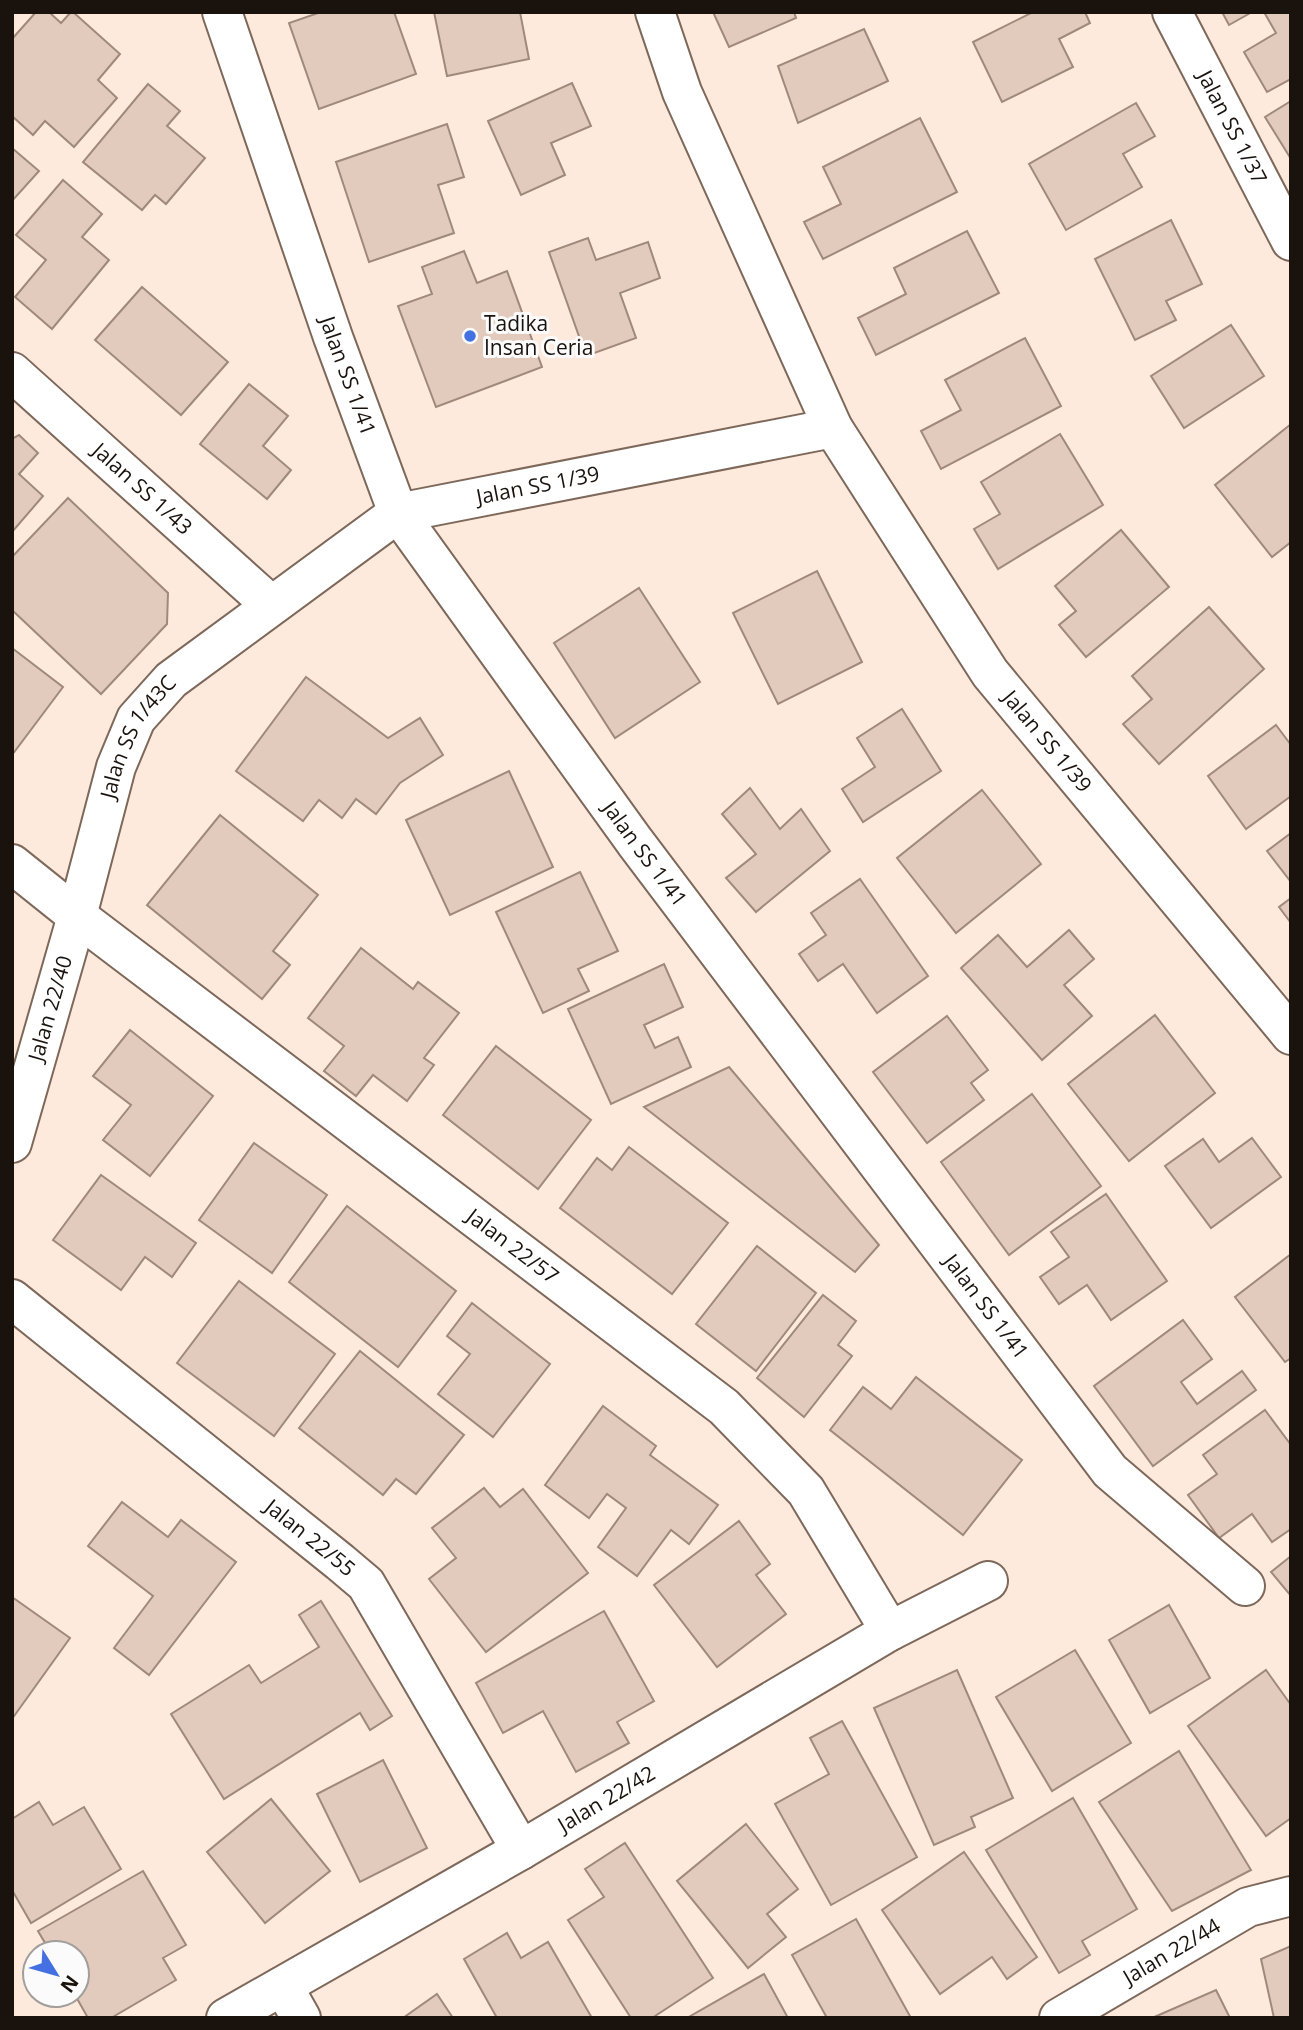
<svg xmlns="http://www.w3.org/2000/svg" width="1303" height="2030" viewBox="0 0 1303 2030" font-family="'Open Sans',sans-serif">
  <rect width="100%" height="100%" fill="#fdeadd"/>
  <g fill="#e2cbbc" stroke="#9f897b" stroke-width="2">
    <polygon points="36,12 49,12 61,23 71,12 73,12 120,54 98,80 117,98 74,147 45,121 33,135 12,116 12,39"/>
    <polygon points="321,12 394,12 416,74 319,109 289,23"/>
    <polygon points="434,12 520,12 529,59 447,76"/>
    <polygon points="713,12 794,12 796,18 729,47"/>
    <polygon points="1033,12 1085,12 1090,23 1059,39 1073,67 1002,102 973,42"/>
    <polygon points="1222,12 1252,12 1229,25"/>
    <polygon points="1264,12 1291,12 1291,79 1267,92 1244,52 1276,33"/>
    <polygon points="864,29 888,81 798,123 778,66"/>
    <polygon points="572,83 591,126 551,143 565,175 521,195 488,121"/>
    <polygon points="148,84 180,111 167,126 205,158 166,204 155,195 142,210 83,162"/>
    <polygon points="1291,101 1291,159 1265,117"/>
    <polygon points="1136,103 1155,136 1123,154 1142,187 1066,230 1029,164"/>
    <polygon points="920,118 957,192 823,259 804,222 841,204 823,167"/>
    <polygon points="447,124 464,177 438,185 454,233 369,262 336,162"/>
    <polygon points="12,148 39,171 12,201"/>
    <polygon points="63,180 102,214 82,237 109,260 52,329 15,297 46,260 16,235"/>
    <polygon points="1171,220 1202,284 1166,301 1176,320 1135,340 1095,259"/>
    <polygon points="967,231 999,293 876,355 858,318 906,294 894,268"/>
    <polygon points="588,238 596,260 648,242 660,278 620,293 636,338 586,356 549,252"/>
    <polygon points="464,251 477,283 507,271 542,367 436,407 398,306 432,294 422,267"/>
    <polygon points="142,287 228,362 181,415 95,340"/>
    <polygon points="1231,325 1264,376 1184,428 1151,376"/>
    <polygon points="1025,338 1061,406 941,469 921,431 961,410 945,380"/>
    <polygon points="249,384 288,416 263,446 291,470 267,499 200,444"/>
    <polygon points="1291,424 1291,542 1272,557 1215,485"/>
    <polygon points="1060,434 1103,505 998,569 974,529 1000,514 981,482"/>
    <polygon points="19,435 38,453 19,474 43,496 12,532 12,439"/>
    <polygon points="68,498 168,593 167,624 101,694 12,610 12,557"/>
    <polygon points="1121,530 1169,587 1086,657 1059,625 1076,611 1055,586"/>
    <polygon points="817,571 862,662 778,704 733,613"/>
    <polygon points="639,588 700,682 615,738 554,643"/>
    <polygon points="1209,607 1264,669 1159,764 1123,724 1152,699 1132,676"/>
    <polygon points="12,648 63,687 12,755"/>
    <polygon points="306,677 388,738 420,718 443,755 400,783 376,814 356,799 342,818 319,800 303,821 236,771"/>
    <polygon points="902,709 941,771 863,822 842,789 875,767 857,738"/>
    <polygon points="1276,725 1291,745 1291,796 1246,829 1208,776"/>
    <polygon points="509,771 553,867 450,915 406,820"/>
    <polygon points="750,788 780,829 801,809 830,851 756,912 726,878 756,854 722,814"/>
    <polygon points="982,790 1041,864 956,933 897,858"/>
    <polygon points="220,815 318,895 273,951 290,965 262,999 147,905"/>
    <polygon points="1291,833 1291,882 1267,851"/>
    <polygon points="580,872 618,951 578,969 589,991 543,1013 496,912"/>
    <polygon points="860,879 928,976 877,1013 843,964 818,981 799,954 826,935 811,913"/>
    <polygon points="1291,898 1291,923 1279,907"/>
    <polygon points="1069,930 1094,959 1064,985 1092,1016 1042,1060 961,968 998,935 1027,967"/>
    <polygon points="361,948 413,989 418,982 459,1013 424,1058 434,1065 407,1101 373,1075 356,1096 324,1071 344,1046 308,1018"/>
    <polygon points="664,964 683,1007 644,1025 655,1048 678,1037 691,1067 611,1104 568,1009"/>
    <polygon points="1155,1015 1215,1093 1129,1161 1068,1084"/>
    <polygon points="947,1016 988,1070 971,1083 984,1100 927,1143 873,1072"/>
    <polygon points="130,1030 213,1096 150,1176 103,1140 131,1105 93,1076"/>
    <polygon points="496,1046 591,1120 538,1189 443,1115"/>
    <polygon points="729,1067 879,1245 855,1272 644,1107"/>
    <polygon points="1032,1094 1101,1186 1009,1255 941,1162"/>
    <polygon points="1252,1138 1281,1177 1211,1228 1165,1166 1203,1139 1219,1162"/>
    <polygon points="254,1143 327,1195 272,1273 199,1220"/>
    <polygon points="629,1147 728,1223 672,1294 560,1208 597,1158 612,1170"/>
    <polygon points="101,1175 196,1243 172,1277 145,1257 121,1290 53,1240"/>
    <polygon points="1106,1194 1167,1281 1111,1320 1087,1285 1059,1304 1040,1277 1069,1257 1051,1232"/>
    <polygon points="347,1206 456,1291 398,1367 289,1282"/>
    <polygon points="757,1246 816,1293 756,1371 696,1324"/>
    <polygon points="1291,1254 1291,1358 1285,1362 1235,1297"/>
    <polygon points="239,1281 335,1354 274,1436 177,1363"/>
    <polygon points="823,1295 856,1321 838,1345 852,1356 804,1417 757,1378"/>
    <polygon points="472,1303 550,1364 493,1437 438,1394 470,1354 447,1336"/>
    <polygon points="1183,1320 1212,1359 1181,1382 1197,1404 1242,1371 1256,1390 1153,1466 1094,1386"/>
    <polygon points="360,1351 464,1435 416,1494 396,1479 383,1495 299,1428"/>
    <polygon points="916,1377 1022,1460 963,1535 830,1430 863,1387 891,1409"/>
    <polygon points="603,1406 656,1446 650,1455 718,1505 689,1544 671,1530 637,1576 598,1547 626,1508 607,1494 589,1518 545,1485"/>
    <polygon points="1265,1410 1291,1445 1291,1529 1272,1542 1252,1514 1219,1538 1188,1495 1217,1474 1203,1455"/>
    <polygon points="484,1488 500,1507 523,1489 588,1573 486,1652 429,1579 456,1558 432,1528"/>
    <polygon points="122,1502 168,1537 181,1520 236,1562 149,1675 114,1648 153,1596 88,1546"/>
    <polygon points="739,1521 770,1564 756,1575 786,1614 717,1667 654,1585"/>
    <polygon points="1291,1556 1291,1596 1271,1572"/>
    <polygon points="12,1597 70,1638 12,1719"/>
    <polygon points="321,1601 392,1716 370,1730 360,1713 224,1799 171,1714 249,1665 261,1683 319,1647 299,1615"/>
    <polygon points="1169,1605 1210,1678 1150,1713 1109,1640"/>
    <polygon points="604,1611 654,1701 617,1722 629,1743 576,1772 543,1711 503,1733 476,1683"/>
    <polygon points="1075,1650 1131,1743 1052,1791 996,1697"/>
    <polygon points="957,1670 1013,1798 971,1817 975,1827 934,1845 874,1708"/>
    <polygon points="1266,1670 1291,1705 1291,1818 1266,1836 1188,1726"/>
    <polygon points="842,1721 917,1857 831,1905 775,1804 829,1774 810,1738"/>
    <polygon points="1179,1751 1251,1870 1172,1911 1099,1802"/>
    <polygon points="383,1760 427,1848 360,1882 317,1794"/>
    <polygon points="1073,1798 1137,1909 1082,1941 1090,1955 1059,1973 986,1850"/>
    <polygon points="271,1799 330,1871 265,1923 207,1852"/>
    <polygon points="39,1802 53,1825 84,1807 121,1869 31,1923 12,1890 12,1819"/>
    <polygon points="746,1824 798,1889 767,1914 786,1937 748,1968 677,1881"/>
    <polygon points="625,1843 713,1978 652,2018 631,2018 568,1920 604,1897 585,1869"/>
    <polygon points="964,1852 1037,1957 1007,1979 992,1957 940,1994 882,1910"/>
    <polygon points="143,1871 186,1945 163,1958 176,1980 111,2018 88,2018 75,1995 77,1995 77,1953 51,1953 38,1931"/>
    <polygon points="856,1919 911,2018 827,2018 792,1955"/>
    <polygon points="507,1933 521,1958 548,1942 592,2018 497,2018 464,1959"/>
    <polygon points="1291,1946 1291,2018 1274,2018 1261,1959"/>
    <polygon points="764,1974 788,2018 687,2018"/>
    <polygon points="1216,1990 1230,2018 1152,2018"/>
    <polygon points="437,1994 453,2018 403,2018"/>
  </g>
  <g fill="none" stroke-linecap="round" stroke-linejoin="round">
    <defs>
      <g id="street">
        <path id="s1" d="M222,12L333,337L398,513L635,842L1110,1471L1245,1586"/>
        <path id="s2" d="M655,12L682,92L833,428L990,673L1291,1035"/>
        <path id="s3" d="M1172,12L1291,241"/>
        <path id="s4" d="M12,372L271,605"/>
        <path id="s5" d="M12,864L77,916L724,1407L806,1491L890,1631"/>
        <path id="s6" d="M12,1143L77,916L116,767L136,719L171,680L398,513L833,428"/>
        <path id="s7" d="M12,1299L340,1562L366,1584L521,1850"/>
        <polyline points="283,1986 301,2018"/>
        <path id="s8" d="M226,2018L521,1850L890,1631L988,1581"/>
        <path id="s9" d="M1059,2018L1248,1907L1291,1896"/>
      </g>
    </defs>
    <use href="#street" stroke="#7d685a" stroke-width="42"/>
    <use href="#street" stroke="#fff" stroke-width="38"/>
  </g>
  <circle fill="#4470e2" stroke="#fbfbfb" stroke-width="2.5" cx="470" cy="336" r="7"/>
  <g text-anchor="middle" stroke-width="6" stroke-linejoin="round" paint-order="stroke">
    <g font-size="21" fill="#1a120d" stroke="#fbfbfb">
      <text dy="7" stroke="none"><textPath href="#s3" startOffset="130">Jalan SS 1/37</textPath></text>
      <text dy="7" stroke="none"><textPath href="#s1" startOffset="385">Jalan SS 1/41</textPath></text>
      <text dy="7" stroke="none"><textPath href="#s6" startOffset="919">Jalan SS 1/39</textPath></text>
      <text dy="7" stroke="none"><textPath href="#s4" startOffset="175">Jalan SS 1/43</textPath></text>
      <text dy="7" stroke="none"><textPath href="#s6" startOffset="427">Jalan SS 1/43C</textPath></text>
      <text dy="7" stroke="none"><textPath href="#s2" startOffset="833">Jalan SS 1/39</textPath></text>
      <text dy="7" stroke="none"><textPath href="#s1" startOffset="952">Jalan SS 1/41</textPath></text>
      <text dy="7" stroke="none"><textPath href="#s6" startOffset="140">Jalan 22/40</textPath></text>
      <text dy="7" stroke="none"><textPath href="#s5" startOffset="630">Jalan 22/57</textPath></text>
      <text dy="7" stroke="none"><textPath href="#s1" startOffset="1519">Jalan SS 1/41</textPath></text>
      <text dy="7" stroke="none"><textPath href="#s7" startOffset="382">Jalan 22/55</textPath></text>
      <text dy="7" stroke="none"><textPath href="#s8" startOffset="439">Jalan 22/42</textPath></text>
      <text dy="7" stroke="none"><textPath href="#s9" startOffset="131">Jalan 22/44</textPath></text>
    </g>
    <g font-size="21" fill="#1a120d" stroke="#fbfbfb" text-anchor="start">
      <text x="484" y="331">Tadika<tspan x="484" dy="24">Insan Ceria</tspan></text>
    </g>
  </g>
  <rect width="1303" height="2030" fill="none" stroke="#1a120d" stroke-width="28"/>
  <g transform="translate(56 1974) rotate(127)"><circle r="33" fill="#fbfbfb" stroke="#a19e9c" stroke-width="2"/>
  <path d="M0-5L12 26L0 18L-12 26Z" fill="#4470e2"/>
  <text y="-10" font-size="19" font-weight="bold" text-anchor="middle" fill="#1a120d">N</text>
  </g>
</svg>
